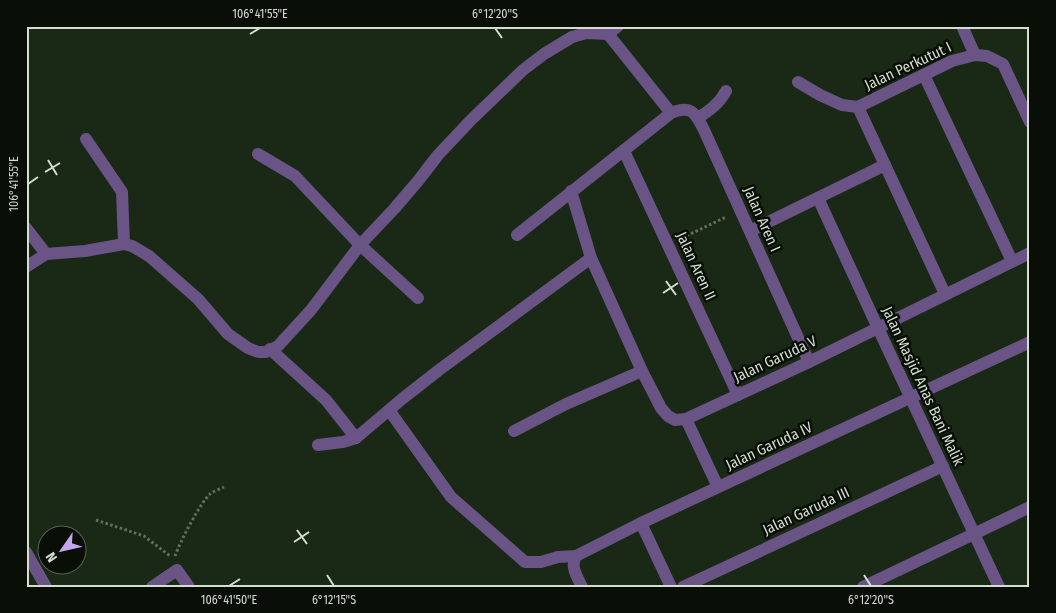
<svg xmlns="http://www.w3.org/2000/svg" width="1056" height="613" viewBox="0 0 1056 613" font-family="'Fira Sans Condensed',sans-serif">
  <rect width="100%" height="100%" fill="#1a2816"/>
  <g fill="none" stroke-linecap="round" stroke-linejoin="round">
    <g stroke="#626e5e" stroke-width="3" stroke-dasharray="2.5 2.5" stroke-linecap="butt">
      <polyline points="682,238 726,217"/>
      <polyline points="96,520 144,536 170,556"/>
      <path d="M175,556C180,542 200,503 210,494C214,491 220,489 224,487"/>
    </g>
    <g stroke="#695485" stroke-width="12">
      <polyline points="962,26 975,55"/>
      <polyline points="604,29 671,113"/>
      <polyline points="924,75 1012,261"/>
      <polyline points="798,82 820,95 842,105 858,107 952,61 975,55 987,56 1003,64 1030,122"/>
      <polyline points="858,107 945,294"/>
      <path d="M698,118C710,110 719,104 726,91"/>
      <polyline points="86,139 122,192 124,244"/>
      <polyline points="624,151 738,395"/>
      <polyline points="258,154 295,176 360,245 418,298"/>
      <polyline points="571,191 591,258 642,371 661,408 668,416 675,420 686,419 809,362 1030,253"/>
      <polyline points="818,198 878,328 999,587"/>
      <polyline points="26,228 46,254"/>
      <polyline points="750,231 885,165"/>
      <path d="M517,235L671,113C691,105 695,112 704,130L809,362"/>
      <polyline points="26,267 46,254 85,251 124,244 132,246 149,256 198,299 228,334 248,348 258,352 266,352 278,346 311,310 360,245 394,209 418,181 438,155 471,120 523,70 544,54 572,37 586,33 608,34 618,26"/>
      <polyline points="270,349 326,400 356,438"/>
      <polyline points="389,410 451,497 525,562 541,562 558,557 576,556"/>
      <polyline points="686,419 718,487"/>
      <polyline points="514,431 566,404 642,371"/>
      <polyline points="318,445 343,442 356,438 402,399 439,370 591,258"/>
      <polyline points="641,523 671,587"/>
      <polyline points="26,552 46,587"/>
      <polyline points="152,587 177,570 189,587"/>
      <path d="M582,587C577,576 570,567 576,556L641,523L1030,342"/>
      <polyline points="683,587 943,466"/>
      <polyline points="863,587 1030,507"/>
    </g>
  </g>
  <path fill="none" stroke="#d3ddd1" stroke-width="2" d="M495,28L502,38M250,34L260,28M48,160L57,175M45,172L60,163M28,184L38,177M666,281L676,295M663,293L678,283M297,530L307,544M294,542L309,532M327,575L334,586M864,575L871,586M229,586L240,579"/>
  <g text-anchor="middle" stroke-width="5" stroke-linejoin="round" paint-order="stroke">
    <g font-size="15" fill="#d3ddd1" stroke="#090f07">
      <text transform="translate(908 66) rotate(-25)" y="5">Jalan Perkutut I</text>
      <text transform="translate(762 219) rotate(66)" y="5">Jalan Aren I</text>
      <text transform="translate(696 266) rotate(65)" y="5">Jalan Aren II</text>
      <text transform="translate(775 359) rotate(-25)" y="5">Jalan Garuda V</text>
      <text transform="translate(923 386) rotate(65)" y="5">Jalan Masjid Anas Bani Malik</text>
      <text transform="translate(769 446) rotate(-25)" y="5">Jalan Garuda IV</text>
      <text transform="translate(806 511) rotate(-25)" y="5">Jalan Garuda III</text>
    </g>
  </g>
  <rect width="1056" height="613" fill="none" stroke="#090f07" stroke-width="55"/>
  <g transform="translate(62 550) rotate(236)"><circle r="24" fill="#090f07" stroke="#5a6158"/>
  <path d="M0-4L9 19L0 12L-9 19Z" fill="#c6a6f0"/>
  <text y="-8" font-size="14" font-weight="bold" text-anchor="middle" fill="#d3ddd1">N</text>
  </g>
  <rect x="28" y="28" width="1000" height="558" fill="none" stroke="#d3ddd1" stroke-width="2"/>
  <g font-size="12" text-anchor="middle" fill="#d3ddd1">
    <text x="260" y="18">106°41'55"E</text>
    <text x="495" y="18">6°12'20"S</text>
    <text transform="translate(14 184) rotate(-90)" y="4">106°41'55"E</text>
    <text x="229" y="604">106°41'50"E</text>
    <text x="334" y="604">6°12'15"S</text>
    <text x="871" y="604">6°12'20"S</text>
  </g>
</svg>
